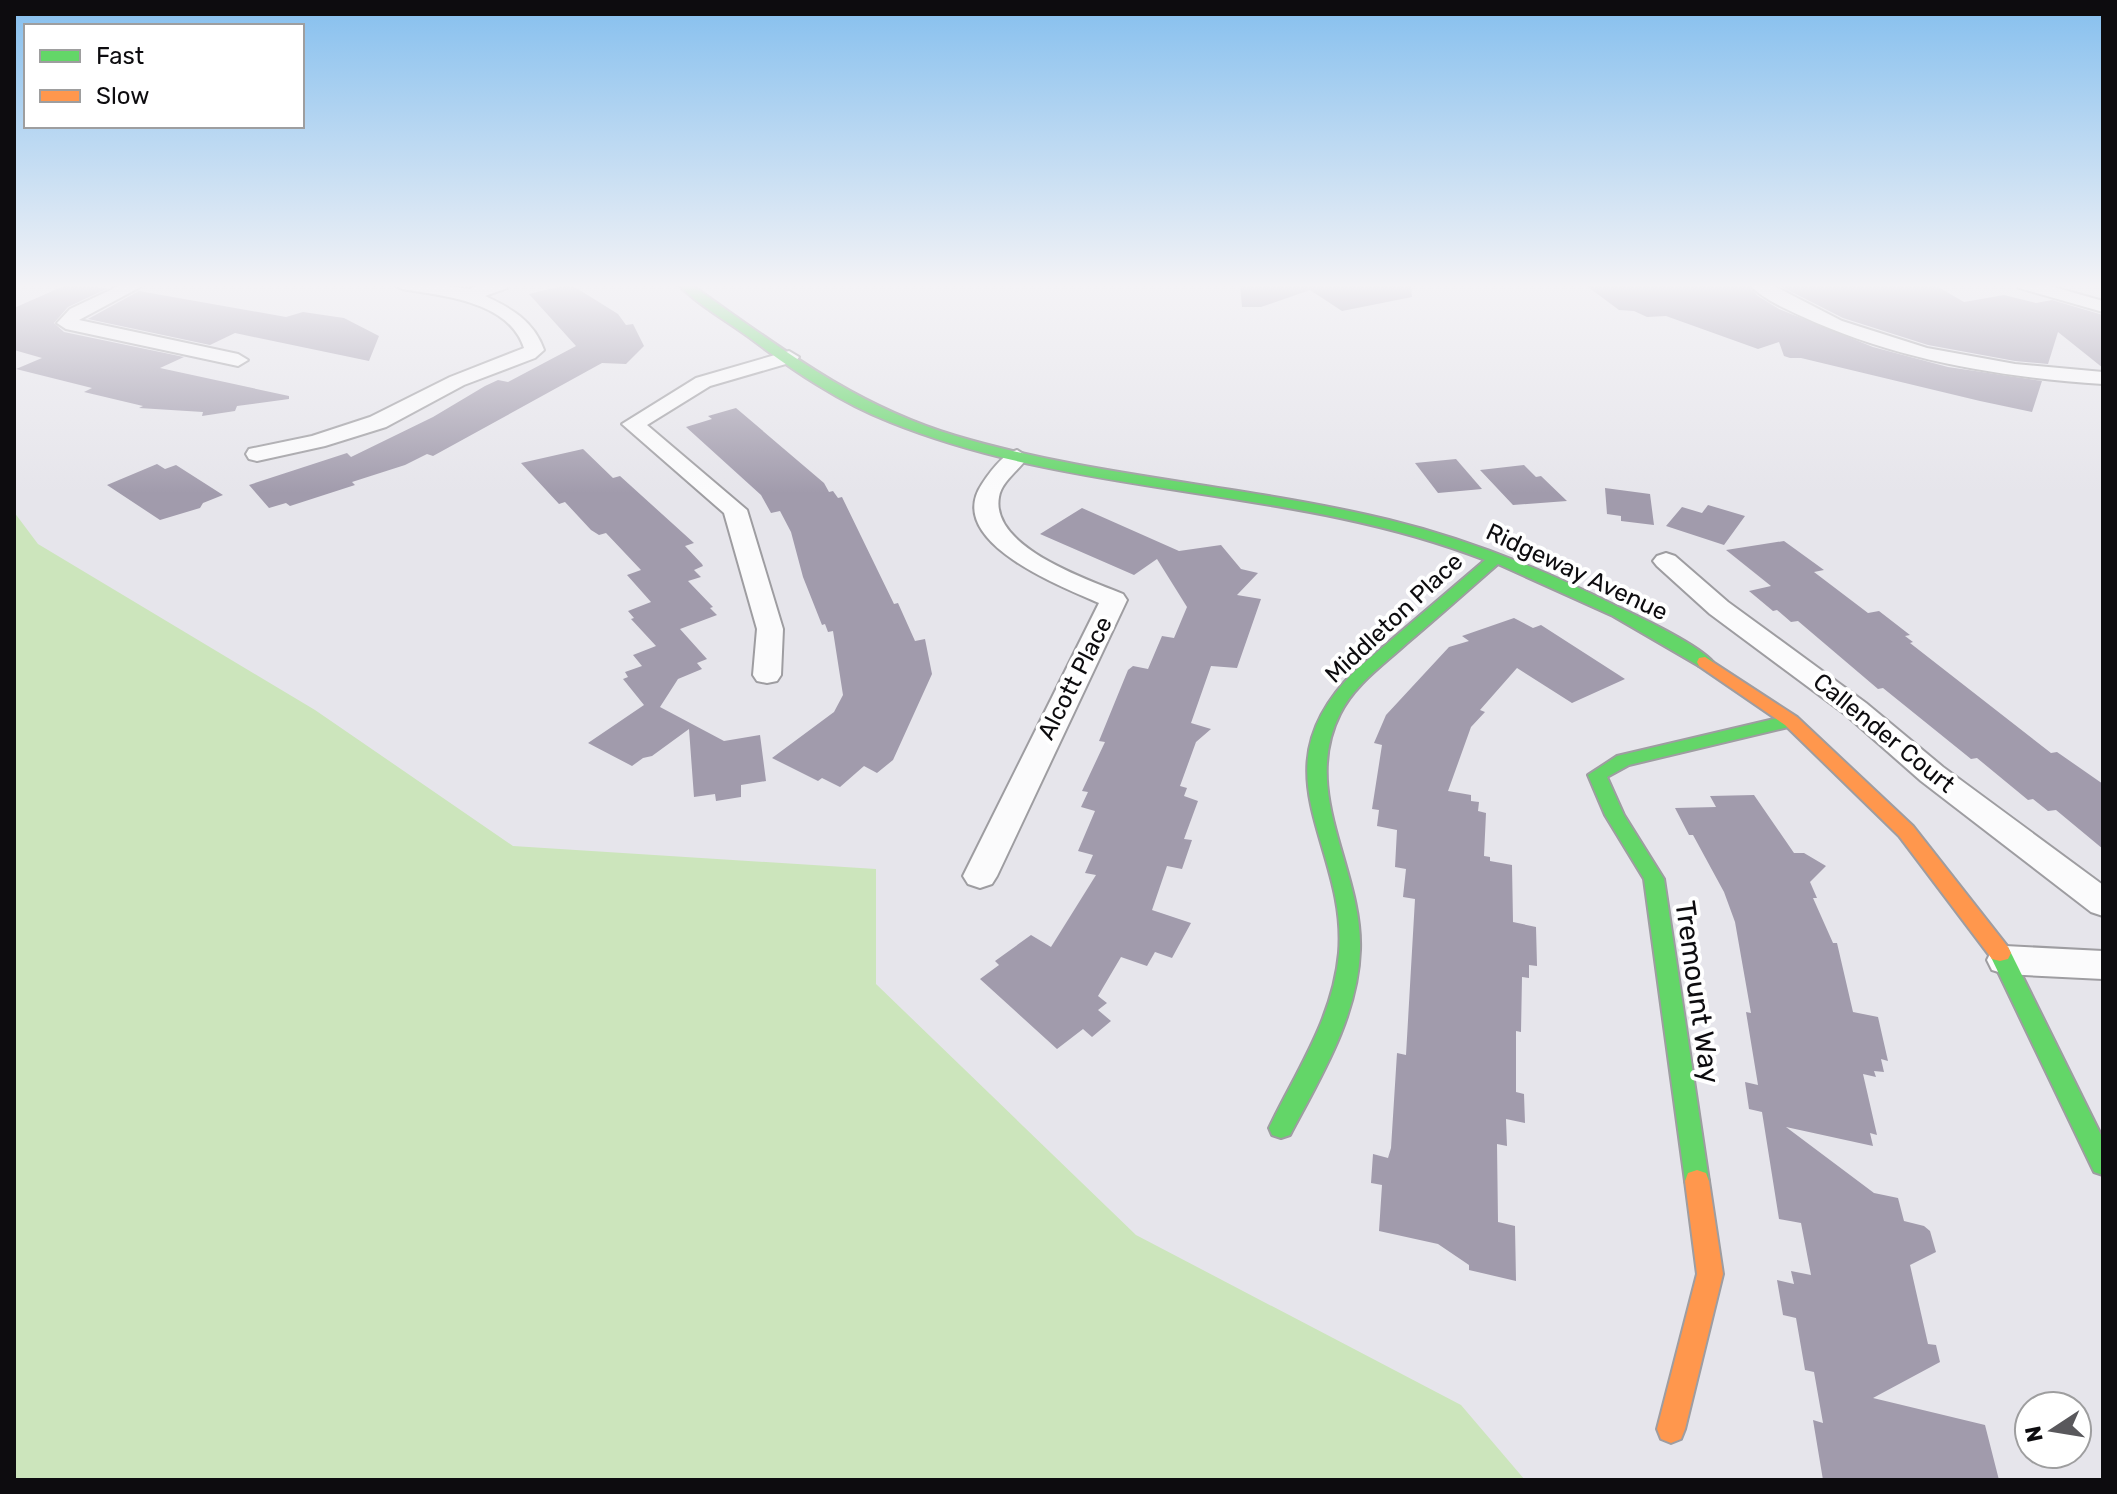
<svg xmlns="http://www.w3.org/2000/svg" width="2117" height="1494" viewBox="0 0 2117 1494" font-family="Rubik,sans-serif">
  <rect width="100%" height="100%" fill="#e6e5eb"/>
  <polygon fill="#cce5bc" points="14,512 38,544 315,710 513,846 876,869 876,984 1136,1235 1461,1405 1525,1480 14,1480"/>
  <g fill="#a19bac">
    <polygon points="570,284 618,314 626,325 633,324 644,346 626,364 602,363 433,456 427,454 405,465 352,482 355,485 290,506 286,503 269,508 249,485 347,453 351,457 433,417 485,386 498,380 508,382 576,346 529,294"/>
    <polygon points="1240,284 1411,286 1412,297 1342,311 1310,290 1261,307 1242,307"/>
    <polygon points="1584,284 1746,284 1758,296 1779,309 1873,347 1948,367 2042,381 2032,412 1980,401 1801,358 1790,358 1784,356 1779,342 1758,349 1666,316 1647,317 1634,311 1619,310"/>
    <polygon points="1776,284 1933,284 1964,302 2004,295 2036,303 2052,300 2103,315 2103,368 2058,332 2048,364 2015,361 1928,345 1843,318"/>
    <polygon points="66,285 108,288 68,307 54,323 64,332 184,357 160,368 289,396 289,399 237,406 235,411 202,416 203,412 139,408 143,406 84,392 92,388 16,369 42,358 14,350 14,308"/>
    <polygon points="139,291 286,317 303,312 344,318 379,336 369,361 235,333 210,345 88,319"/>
    <polygon points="736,408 824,483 829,492 833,491 838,498 842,497 894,604 898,603 915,641 925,639 932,674 893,760 877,773 864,766 840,787 822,778 818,781 772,758 834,712 843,695 833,631 828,632 825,624 822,625 803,577 791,532 780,511 771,513 761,495 686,427 712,419 708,416"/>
    <polygon points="583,449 613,478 620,476 694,543 685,546 702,564 703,566 694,570 701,577 688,581 713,607 710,608 717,615 680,629 707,659 697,663 702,669 678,679 660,707 724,741 760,735 766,781 741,785 741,797 716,801 715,794 694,797 689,729 652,756 643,758 632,766 588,743 644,705 623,679 628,677 625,672 642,666 633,655 656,646 631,619 634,618 628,611 651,602 627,575 641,570 606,533 599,535 591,530 565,502 559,504 521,463"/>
    <polygon points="1456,459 1482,489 1438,493 1415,463"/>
    <polygon points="157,464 165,469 176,465 223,495 203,503 200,508 160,520 107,485"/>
    <polygon points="1524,465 1536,477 1541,476 1567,501 1513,505 1480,470"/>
    <polygon points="1605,488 1650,494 1654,525 1621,521 1621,516 1607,514"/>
    <polygon points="1708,505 1745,516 1724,545 1666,526 1682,507 1702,513"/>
    <polygon points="1082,508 1179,551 1221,545 1241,569 1258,573 1237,595 1261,599 1237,668 1211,666 1191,723 1211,729 1196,742 1180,786 1187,788 1184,796 1198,801 1184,839 1192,840 1182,869 1167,866 1152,910 1191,923 1172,958 1155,952 1147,966 1121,957 1098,996 1107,1003 1098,1010 1111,1021 1092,1037 1083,1029 1057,1049 980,979 999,965 995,961 1031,935 1051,947 1096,875 1085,873 1093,855 1078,851 1095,811 1081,807 1088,792 1082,791 1105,742 1099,741 1128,670 1133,666 1148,669 1162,636 1174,638 1187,607 1157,559 1134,575 1040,534"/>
    <polygon points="1784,541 1824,570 1814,572 1868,613 1879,611 1910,635 1905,636 1913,642 1910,643 2051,753 2057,752 2103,784 2103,849 2056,810 2048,811 2033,799 2028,800 1977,758 1971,759 1883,688 1878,689 1798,621 1791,622 1777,610 1773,611 1749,591 1771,586 1726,550"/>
    <polygon points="1514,618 1533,628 1541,625 1625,679 1572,703 1517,668 1480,710 1485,712 1471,727 1448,791 1471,795 1471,801 1479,802 1478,811 1486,813 1484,856 1490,857 1490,861 1512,865 1513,922 1536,927 1537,966 1529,965 1529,978 1522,977 1521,1032 1516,1031 1516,1092 1524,1094 1525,1123 1506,1119 1507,1146 1497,1144 1498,1222 1515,1226 1516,1281 1469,1270 1469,1265 1438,1244 1379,1231 1382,1185 1371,1183 1373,1154 1388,1158 1391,1148 1397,1053 1406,1055 1415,899 1403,897 1406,869 1395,867 1397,830 1377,826 1379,810 1372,809 1382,745 1374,743 1386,715 1449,647 1469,641 1462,636"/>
    <polygon points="1754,795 1794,853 1804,853 1826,866 1810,882 1817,898 1813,898 1833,943 1837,943 1853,1012 1878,1017 1888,1061 1881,1059 1884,1072 1874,1071 1876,1077 1863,1074 1877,1135 1870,1133 1873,1146 1786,1127 1874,1193 1898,1198 1904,1221 1924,1226 1930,1231 1936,1252 1910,1265 1928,1344 1936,1345 1940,1362 1873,1398 1985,1425 1999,1480 1823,1480 1813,1420 1823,1423 1814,1372 1805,1370 1796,1318 1783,1315 1777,1280 1794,1284 1791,1271 1811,1275 1801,1223 1779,1219 1762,1112 1749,1109 1745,1082 1758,1085 1746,1012 1751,1013 1735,922 1724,892 1693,835 1689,835 1675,808 1716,807 1710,796"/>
  </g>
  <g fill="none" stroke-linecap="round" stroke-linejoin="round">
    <defs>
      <g id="street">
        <polygon points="123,284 146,284 79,320 238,354 248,360 238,366 66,329 57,323 70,309"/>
        <path d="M393,284H434L469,289L485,284H510L507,288L485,296C511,308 534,321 544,350L535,358L464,385L386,427L325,446L257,461L249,459L246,454L249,449L312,436L370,417L450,377L524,348C509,301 443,296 402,289Z"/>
        <path d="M1749,284H1770L1842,321L1927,348L2015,364L2103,372V384C1999,377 1896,360 1801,316C1784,308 1761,298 1749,284Z"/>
        <polygon points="2016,284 2043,284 2103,301 2103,312 2019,288"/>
        <polygon points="789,351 799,357 796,361 710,386 647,425 747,510 783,629 781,675 777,681 767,683 757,681 753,675 757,629 724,513 622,424 696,378"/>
        <path d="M1017,450L1028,457C1020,469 1001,482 999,497C990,547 1087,579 1123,594L1127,600L997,876L992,884L980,888L968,884L963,876L1099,603C1063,587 943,542 982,484C990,472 1003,454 1017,450Z"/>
        <polygon points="1666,553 1675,556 1728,602 1866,703 1943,767 2103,885 2103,916 2091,912 1921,781 1846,715 1710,614 1657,566 1653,561 1657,556"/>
        <polygon points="2005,946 2103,951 2103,979 2005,974 1992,970 1987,960 1992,950"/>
      </g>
      <g id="fast">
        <path d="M678,284H690C777,345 852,405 956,436C1097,478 1246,485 1389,520C1467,539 1542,569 1614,605C1639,617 1696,643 1713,662L1705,667L1699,666L1613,616L1498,564C1467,591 1437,618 1406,644C1383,665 1354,685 1340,714C1300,793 1363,870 1360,950C1358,1017 1320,1078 1290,1135L1281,1138L1272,1135L1269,1128C1297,1070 1333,1018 1339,953C1348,844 1252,772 1356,670L1485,560C1294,485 1081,499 890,422C839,402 794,371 750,338C727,321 698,305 678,284Z"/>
        <polygon points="1791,715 1800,721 1797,725 1629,765 1607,777 1624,815 1664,879 1709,1181 1706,1189 1697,1192 1688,1189 1685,1181 1644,879 1605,815 1588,775 1617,756"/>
        <polygon points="2000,945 2008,947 2011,953 2103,1139 2103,1175 2094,1172 1989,953 1992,947"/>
      </g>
      <g id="slow">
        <polygon points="1705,657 1797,717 1913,826 2008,947 2011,953 2008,959 2000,961 1992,959 1899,836 1785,725 1699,666 1697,662 1699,658"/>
        <polygon points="1697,1170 1706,1173 1709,1181 1723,1274 1685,1429 1681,1439 1671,1443 1661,1439 1657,1429 1697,1274 1685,1181 1688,1173"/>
      </g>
    </defs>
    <use href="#street" stroke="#9e9da1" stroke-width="4"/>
    <use href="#fast" stroke="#9e9da1" stroke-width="4"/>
    <use href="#slow" stroke="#9e9da1" stroke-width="4"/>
    <use href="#street" fill="#fbfbfc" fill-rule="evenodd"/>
    <use href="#fast" fill="#63d668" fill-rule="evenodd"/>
    <use href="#slow" fill="#ff974d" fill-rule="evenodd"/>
  </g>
  <linearGradient id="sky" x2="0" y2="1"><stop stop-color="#85bfee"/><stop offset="0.58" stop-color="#f4f3f6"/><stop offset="1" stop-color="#f4f3f6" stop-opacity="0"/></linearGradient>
  <rect width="2117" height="493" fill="url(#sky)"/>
  <g text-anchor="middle" stroke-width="8" stroke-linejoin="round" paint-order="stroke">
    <g font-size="24" fill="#0d0c0f" stroke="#fff">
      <text transform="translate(1577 572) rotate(25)" y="8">Ridgeway Avenue</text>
      <text transform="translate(1394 618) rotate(-43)" y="8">Middleton Place</text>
      <text transform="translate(1075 678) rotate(-63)" y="8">Alcott Place</text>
      <text transform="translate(1884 733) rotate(39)" y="8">Callender Court</text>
    </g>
    <g font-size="28" fill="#0d0c0f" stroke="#fff">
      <text transform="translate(1698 992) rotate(82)" y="10">Tremount Way</text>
    </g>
  </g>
  <rect width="2117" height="1494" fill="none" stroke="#0d0c0f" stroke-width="32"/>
  <rect x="24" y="24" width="280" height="104" fill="#ffffff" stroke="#9e9e9f" stroke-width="2"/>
  <rect x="40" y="50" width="40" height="12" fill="#63d668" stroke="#9e9e9f" stroke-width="2"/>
  <text x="96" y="64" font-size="24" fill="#0d0c0f">Fast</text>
  <rect x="40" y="90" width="40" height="12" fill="#ff974d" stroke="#9e9e9f" stroke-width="2"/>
  <text x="96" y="104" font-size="24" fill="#0d0c0f">Slow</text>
  <g transform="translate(2053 1430) rotate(258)"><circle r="38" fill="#ffffff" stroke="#9e9e9f" stroke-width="2"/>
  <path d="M0-6L14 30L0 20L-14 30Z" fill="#59585c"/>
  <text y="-12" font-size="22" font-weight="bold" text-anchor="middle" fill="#0d0c0f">N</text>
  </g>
</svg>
